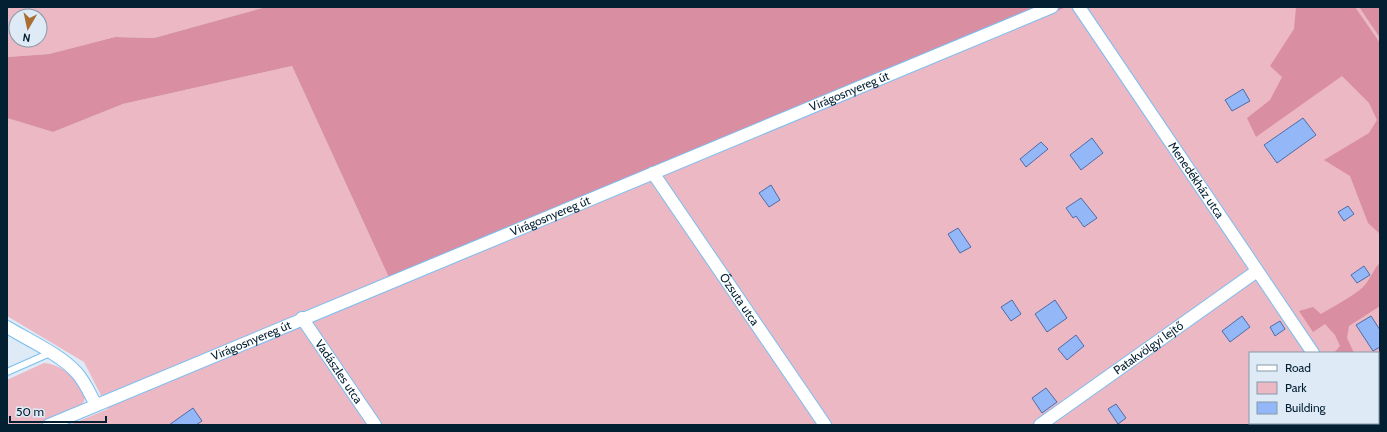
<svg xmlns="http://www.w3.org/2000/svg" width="1387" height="432" viewBox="0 0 1387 432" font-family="Cabin,sans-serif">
  <rect width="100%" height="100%" fill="#deeaf5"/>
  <g fill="#ebb8c4" fill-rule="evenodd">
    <path d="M7,7H266L154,38L115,37L49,54L7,57ZM16,16H40V40H16Z"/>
    <path d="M1067,7H1359L1380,38V425H69L108,409L84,362L7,316V118L53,132L123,104L292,66L391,282ZM1250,353H1378V423H1250Z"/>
    <path d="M44,363C64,365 77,380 86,396L83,403L78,407L39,425H7V380Z"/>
  </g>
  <g fill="#da8ea2">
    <polygon points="266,7 1067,7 391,282 292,66 123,104 53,132 7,118 7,57 49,54 115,37 154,38"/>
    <polygon points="1296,7 1355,7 1380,43 1380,234 1368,223 1350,176 1324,160 1369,133 1377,120 1369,103 1342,76 1256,137 1247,118 1270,100 1282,77 1270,66 1294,29"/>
    <polygon points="1359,7 1380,7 1380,38"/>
    <path d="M1380,263V306L1349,326L1347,338L1354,353H1334L1340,346L1335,335L1325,324L1313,332L1299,311L1313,307L1321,314C1334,306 1350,298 1362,288C1369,282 1375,266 1380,263Z"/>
  </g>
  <g fill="#94b7f7" stroke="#4d6ca7">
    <polygon points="1243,89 1250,101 1232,111 1225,100"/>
    <polygon points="1303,118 1316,135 1277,163 1264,145"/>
    <polygon points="1092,138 1103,153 1081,170 1070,155"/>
    <polygon points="1041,142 1048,149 1026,167 1020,159"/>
    <polygon points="771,185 780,200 769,207 759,193"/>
    <polygon points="1081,198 1097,218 1084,227 1076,216 1073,218 1066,208"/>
    <polygon points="1348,206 1354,214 1344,221 1338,212"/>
    <polygon points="958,228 971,247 960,253 948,234"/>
    <polygon points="1364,266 1370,275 1357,283 1351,275"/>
    <polygon points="1012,300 1021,314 1011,321 1001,307"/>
    <polygon points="1055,300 1067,318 1047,332 1035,314"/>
    <polygon points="1242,316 1250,327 1230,342 1222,331"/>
    <polygon points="1371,316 1380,330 1380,347 1373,351 1356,325"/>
    <polygon points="1280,321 1285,329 1275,336 1270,327"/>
    <polygon points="1076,335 1084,346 1067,360 1058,349"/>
    <polygon points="1046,388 1057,402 1042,413 1032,398"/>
    <polygon points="1116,404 1126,418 1118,424 1108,409"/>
    <polygon points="193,408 202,421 196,425 169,425"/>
  </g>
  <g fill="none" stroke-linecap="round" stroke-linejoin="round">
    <defs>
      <polyline id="lane" points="7,372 50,353"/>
      <g id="street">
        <path id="s1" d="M1079,7L1313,353"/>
        <path id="s2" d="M653,173L825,425"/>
        <path id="s3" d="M302,318L375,425"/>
        <path d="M7,327C28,340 60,354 77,373C85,382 90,394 96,405"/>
        <polyline points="1361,423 1362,425"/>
        <path id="s4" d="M49,425L1052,7"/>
        <path id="s5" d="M1040,425L1257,271"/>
      </g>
    </defs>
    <use href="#lane" stroke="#7bbef1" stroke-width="8"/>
    <use href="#street" stroke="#7bbef1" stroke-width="14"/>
    <use href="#lane" stroke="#fff" stroke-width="6"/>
    <use href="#street" stroke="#fff" stroke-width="12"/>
  </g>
  <g text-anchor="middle" stroke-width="3" stroke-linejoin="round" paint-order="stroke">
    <g font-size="12" fill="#031f32" stroke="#deeaf5">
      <text dy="4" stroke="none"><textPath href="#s4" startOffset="867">Virágosnyereg út</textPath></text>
      <text dy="4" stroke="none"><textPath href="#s1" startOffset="209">Menedékház utca</textPath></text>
      <text dy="4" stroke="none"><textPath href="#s4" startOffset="543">Virágosnyereg út</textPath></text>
      <text dy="4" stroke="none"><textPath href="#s2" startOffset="153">Őzsuta utca</textPath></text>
      <text dy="4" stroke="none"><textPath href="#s4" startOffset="219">Virágosnyereg út</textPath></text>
      <text dy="4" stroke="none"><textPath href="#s5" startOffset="133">Patakvölgyi lejtő</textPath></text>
      <text dy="4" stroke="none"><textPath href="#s3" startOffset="65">Vadászles utca</textPath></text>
    </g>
  </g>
  <rect width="1387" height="432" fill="none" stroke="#031f32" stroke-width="16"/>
  <rect x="1249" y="352" width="130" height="72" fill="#deeaf5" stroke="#8699a7"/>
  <rect x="1257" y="365" width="20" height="6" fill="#ffffff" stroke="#8699a7"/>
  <text x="1285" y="372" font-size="12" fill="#031f32">Road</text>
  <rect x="1257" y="382" width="20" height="12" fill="#ebb8c4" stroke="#8699a7"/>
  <text x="1285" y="392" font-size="12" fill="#031f32">Park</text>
  <rect x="1257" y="402" width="20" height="12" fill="#94b7f7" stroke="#8699a7"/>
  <text x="1285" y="412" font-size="12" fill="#031f32">Building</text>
  <g transform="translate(28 28) rotate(189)"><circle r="19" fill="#deeaf5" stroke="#8699a7"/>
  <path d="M0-3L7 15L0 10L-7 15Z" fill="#ab6e32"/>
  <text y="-6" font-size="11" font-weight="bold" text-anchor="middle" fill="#031f32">N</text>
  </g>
  <path d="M10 416v6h96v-6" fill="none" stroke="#031f32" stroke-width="2"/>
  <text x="16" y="416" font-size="12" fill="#031f32" stroke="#deeaf5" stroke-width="3" paint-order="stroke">50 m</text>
</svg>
